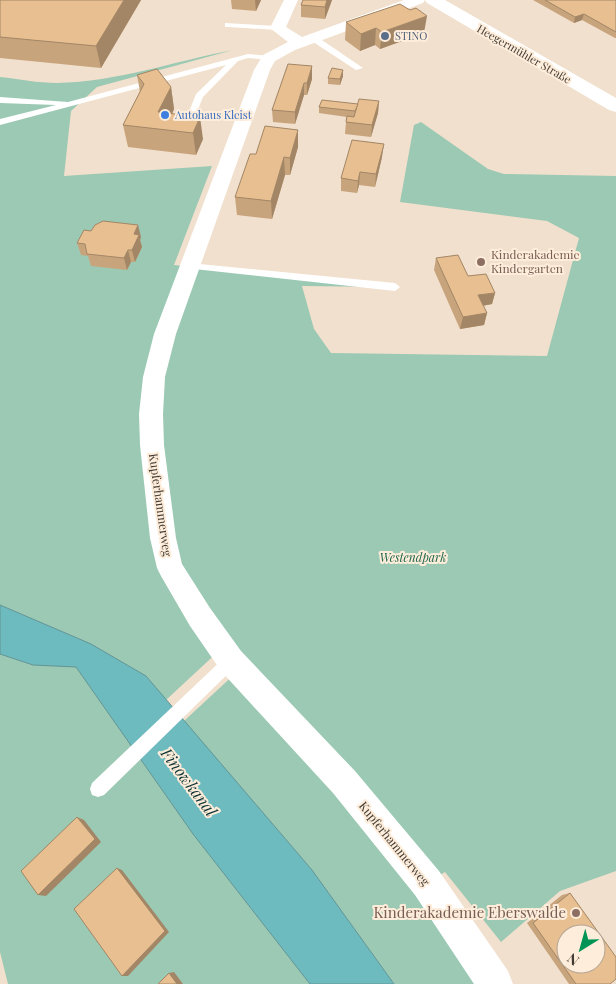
<svg xmlns="http://www.w3.org/2000/svg" width="616" height="984" viewBox="0 0 616 984" font-family="'Playfair Display',serif">
  <rect width="100%" height="100%" fill="#f1e0cd"/>
  <g fill="#9bc9b3">
    <path d="M233,50L97,87L71,111L64,176L212,166L174,265L386,287L302,286L314,329L331,353L547,356L579,238L547,221L400,202L414,125L421,122L488,169L504,174L616,176V871L560,891L501,942L445,872L427,883L495,984H394L312,870L184,721L239,670L222,648L166,700L146,676L91,644L0,605V77C19,79 38,83 57,83C117,82 175,61 233,50Z"/>
    <polygon points="0,654 33,665 76,667 193,834 310,984 8,984 0,952"/>
  </g>
  <polygon fill="#6ebbbf" stroke="#609495" points="0,605 91,644 146,676 312,870 394,984 310,984 193,834 76,667 33,665 0,654"/>
  <g fill="none" stroke-linecap="round" stroke-linejoin="round">
    <g fill="#fff" fill-rule="evenodd">
      <polygon points="225,23 278,26 282,28 278,30 228,27 225,27"/>
      <polygon points="310,36 316,36 363,68 356,70 310,40"/>
      <polygon points="248,54 269,56 273,58 269,60 248,58 238,61 203,97 192,124 185,122 196,94 226,65 0,125 0,119 56,105 0,103 0,97 68,102"/>
      <polygon points="189,263 395,283 400,287 395,291 185,268 185,264"/>
      <polygon points="231,654 236,656 238,661 236,666 104,795 98,797 92,795 90,789 92,783 226,656"/>
    </g>
    <polygon fill="#fff" fill-rule="evenodd" points="284,0 298,0 286,27 302,37 404,0 425,0 423,3 295,50 275,61 270,70 176,334 165,377 163,414 164,445 176,538 182,564 210,608 241,651 355,771 439,871 508,971 513,984 474,984 415,895 333,793 221,671 190,626 161,576 157,568 150,538 140,445 139,414 143,377 154,334 254,70 263,55 288,42 270,28"/>
    <polygon fill="#fff" fill-rule="evenodd" points="425,0 445,0 616,98 616,112 609,110 427,3"/>
  </g>
  <g fill="#c8a47d">
    <polygon points="0,0 141,0 101,68 0,58"/>
    <polygon points="231,0 261,0 256,11 232,9"/>
    <polygon points="303,0 332,0 325,19 301,17 301,5"/>
    <polygon points="533,0 616,0 616,38 615,38 582,20 574,23"/>
    <polygon points="346,22 424,33 380,49 375,45 360,51 345,40"/>
    <polygon points="288,64 312,79 307,95 304,95 295,124 273,122 272,110"/>
    <polygon points="137,75 171,87 174,109 172,114 203,139 196,155 128,147 123,125 140,92"/>
    <polygon points="343,76 340,85 328,84 328,78"/>
    <polygon points="379,101 378,113 371,137 345,134 346,122 347,117 319,113 319,107 358,104"/>
    <polygon points="298,147 290,175 285,175 272,219 237,215 235,197 256,154"/>
    <polygon points="382,157 375,187 359,185 357,193 341,191 341,178"/>
    <polygon points="141,237 140,240 142,247 135,262 131,262 127,270 91,266 88,256 81,255 77,243"/>
    <polygon points="436,258 495,293 492,304 483,306 487,313 484,325 460,329 434,270"/>
    <polygon points="570,893 610,984 569,984 527,923 562,895"/>
  </g>
  <g fill="#a28666">
    <polygon points="124,0 141,0 101,68 96,46"/>
    <polygon points="255,0 261,0 256,11"/>
    <polygon points="327,0 332,0 325,19 325,7"/>
    <polygon points="584,14 582,20 574,23 575,17"/>
    <polygon points="427,16 424,33 380,49 382,32"/>
    <polygon points="376,28 375,45 360,51 361,34"/>
    <polygon points="312,66 312,79 307,95 307,83"/>
    <polygon points="343,70 343,76 340,85 340,79"/>
    <polygon points="304,83 304,95 295,124 295,112"/>
    <polygon points="171,87 174,109 165,130 158,112"/>
    <polygon points="379,101 378,113 371,137 372,125"/>
    <polygon points="200,117 203,139 196,155 193,133"/>
    <polygon points="298,130 298,147 290,175 290,158"/>
    <polygon points="384,144 382,157 375,187 376,174"/>
    <polygon points="284,157 285,175 272,219 271,201"/>
    <polygon points="360,172 359,185 357,193 358,181"/>
    <polygon points="138,225 141,237 140,240 142,247 135,262 132,250 134,234"/>
    <polygon points="128,250 131,262 127,270 124,258"/>
    <polygon points="495,293 492,304 475,307 478,295"/>
    <polygon points="487,313 484,325 460,329 463,317"/>
    <polygon points="77,817 84,820 101,842 46,896 38,895"/>
    <polygon points="117,868 122,870 169,932 128,976 122,976"/>
    <polygon points="174,972 183,984 177,984 169,973"/>
  </g>
  <g fill="#e8bf91" stroke="#a28666" fill-rule="evenodd">
    <polygon points="0,0 124,0 96,46 0,37"/>
    <polygon points="303,0 327,0 325,7 301,5"/>
    <polygon points="545,0 616,0 616,32 584,14 575,17"/>
    <polygon points="400,4 410,10 416,8 427,16 382,32 376,28 361,34 346,22"/>
    <polygon points="288,64 312,66 307,83 304,83 295,112 272,110"/>
    <polygon points="332,68 343,70 340,79 328,78"/>
    <polygon points="157,69 171,87 158,112 200,117 193,133 123,125 144,84 137,75"/>
    <polygon points="359,99 379,101 372,125 346,122 347,116 354,117"/>
    <polygon points="322,100 358,104 355,111 319,107"/>
    <polygon points="265,126 298,130 290,158 284,157 271,201 235,197 250,154 256,154"/>
    <polygon points="352,140 384,144 376,174 360,172 358,181 341,178"/>
    <polygon points="103,221 138,225 134,234 139,235 132,250 128,250 124,258 87,254 85,244 77,243 84,230 91,231 95,225"/>
    <polygon points="458,255 468,276 486,274 495,293 478,295 487,313 463,317 436,258"/>
    <polygon points="77,817 95,839 38,895 21,871"/>
    <polygon points="117,868 165,931 122,976 74,909"/>
    <path d="M570,893L616,957V979L610,984H576L533,923ZM566,934H596V964H566Z"/>
    <polygon points="169,973 177,984 158,984"/>
  </g>
  <circle fill="#5c6f8a" stroke="#feedda" stroke-width="2" cx="385" cy="36" r="5"/>
  <circle fill="#3f7fe0" stroke="#feedda" stroke-width="2" cx="165" cy="115" r="5"/>
  <g fill="#8d6e63" stroke="#feedda" stroke-width="2">
    <circle cx="481" cy="262" r="5"/>
    <circle cx="576" cy="913" r="5"/>
  </g>
  <g text-anchor="middle" stroke-width="4" stroke-linejoin="round" paint-order="stroke">
    <g font-size="11" fill="#4e5e75" stroke="#feedda" text-anchor="start">
      <text x="395" y="40">STINO</text>
    </g>
    <g font-size="11" fill="#413a33" stroke="#feedda">
      <text transform="translate(524 54) rotate(30)" y="4">Heegermühler Straße</text>
    </g>
    <g font-size="11" fill="#366cbe" stroke="#feedda" text-anchor="start">
      <text x="175" y="119">Autohaus Kleist</text>
    </g>
    <g font-size="12" fill="#785e54" stroke="#feedda" text-anchor="start">
      <text x="491" y="259">Kinderakademie<tspan x="491" dy="14">Kindergarten</tspan></text>
    </g>
    <g font-size="12" fill="#413a33" stroke="#feedda">
      <text transform="translate(160 505) rotate(82)" y="4">Kupferhammerweg</text>
      <text transform="translate(394 844) rotate(51)" y="4">Kupferhammerweg</text>
    </g>
    <g font-size="12" font-style="italic" fill="#1c664a" stroke="#feedda">
      <text x="413" y="562">Westendpark</text>
    </g>
    <g font-size="15" fill="#785e54" stroke="#feedda" text-anchor="end">
      <text x="566" y="918">Kinderakademie Eberswalde</text>
    </g>
    <g font-size="16" font-style="italic" fill="#0c3335" stroke="#feedda">
      <text transform="translate(189 782) rotate(53)" y="6">Finowkanal</text>
    </g>
  </g>
  <g transform="translate(581 949) rotate(217)"><circle r="24" fill="#feedda" stroke="#b2a597"/>
  <path d="M0-4L9 19L0 12L-9 19Z" fill="#019455"/>
  <text y="-8" font-size="14" font-weight="bold" text-anchor="middle" fill="#413a33">N</text>
  </g>
</svg>
